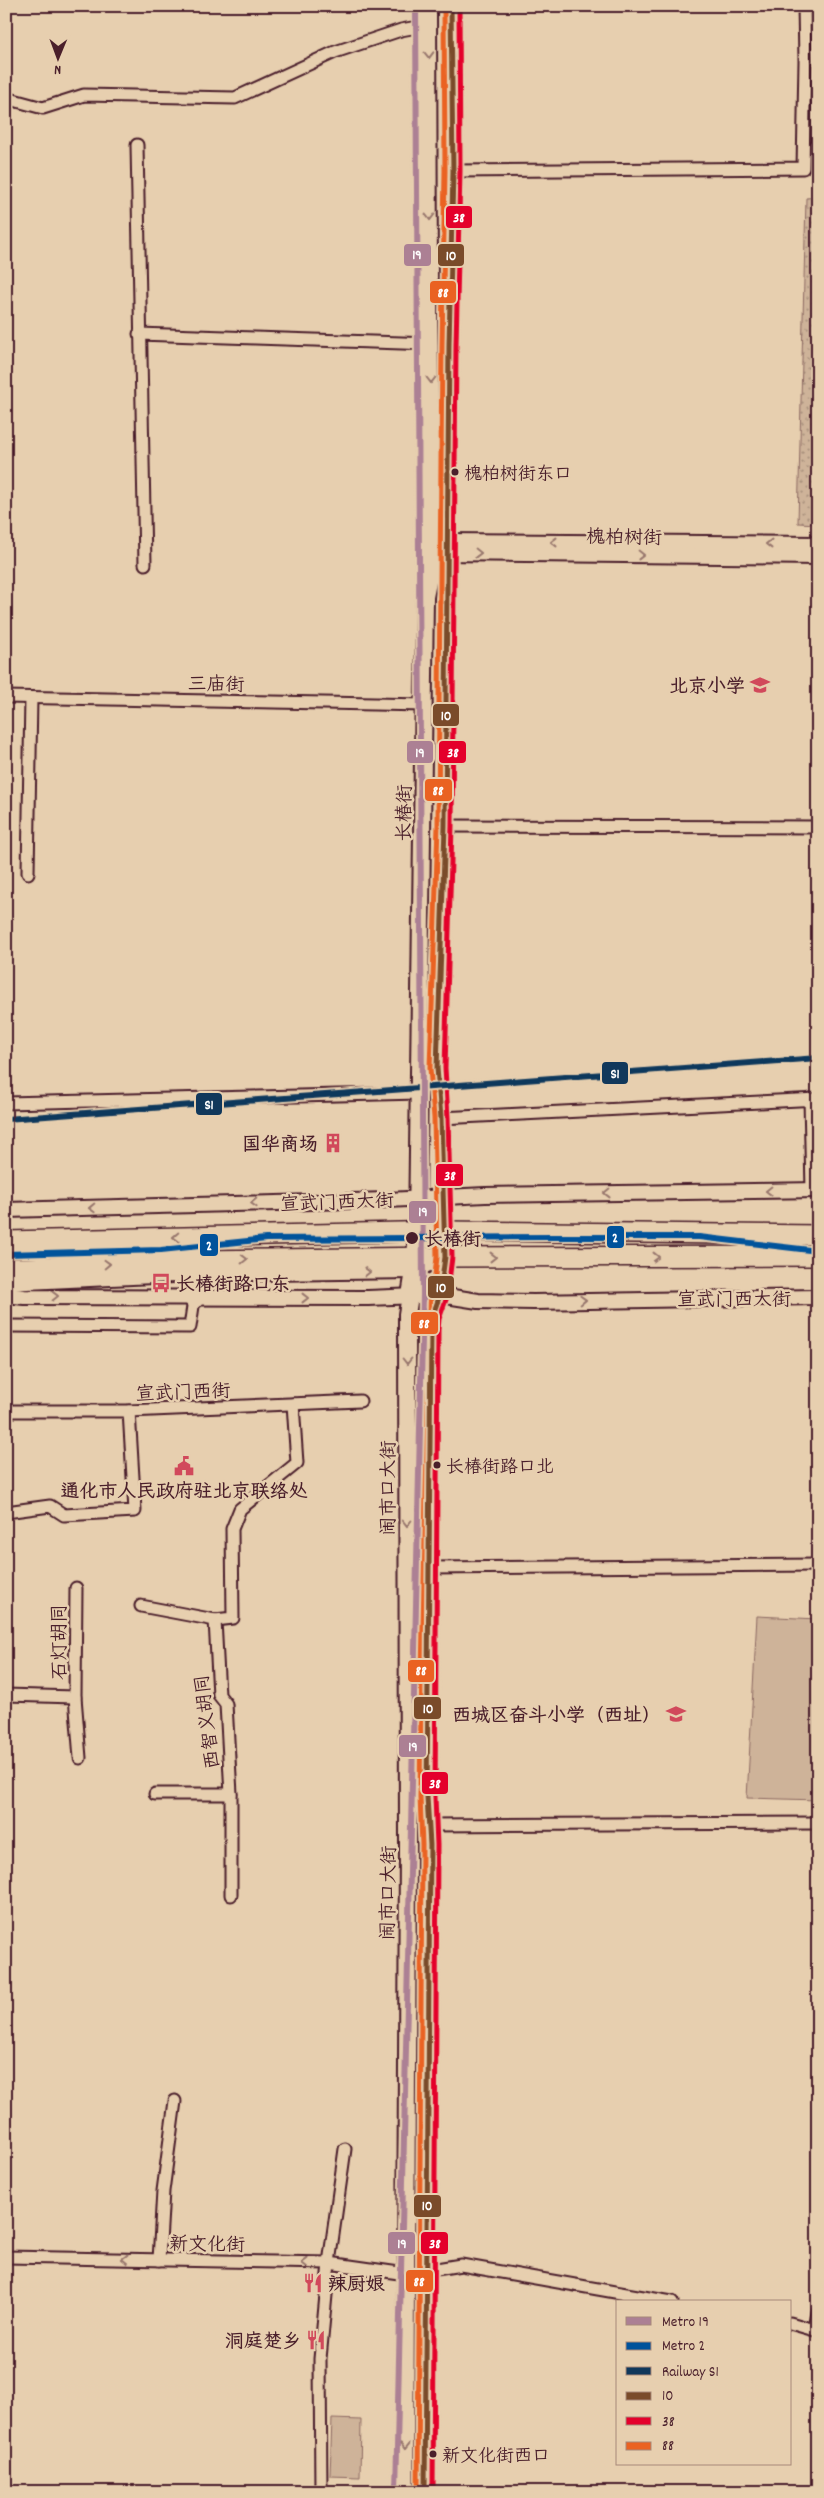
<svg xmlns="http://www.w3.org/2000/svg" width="824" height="2498" viewBox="0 0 824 2498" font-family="Dekko,'LXGW WenKai TC',sans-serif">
  <defs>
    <pattern id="park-dots" width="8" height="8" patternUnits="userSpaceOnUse" patternTransform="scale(1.25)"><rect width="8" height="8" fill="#ceb399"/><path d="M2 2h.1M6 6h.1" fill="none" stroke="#a9917d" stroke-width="1.8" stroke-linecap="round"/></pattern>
  </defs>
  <rect width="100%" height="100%" fill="#e7cfaf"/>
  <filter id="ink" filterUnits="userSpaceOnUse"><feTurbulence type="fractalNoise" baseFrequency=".02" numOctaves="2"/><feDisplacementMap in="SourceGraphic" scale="10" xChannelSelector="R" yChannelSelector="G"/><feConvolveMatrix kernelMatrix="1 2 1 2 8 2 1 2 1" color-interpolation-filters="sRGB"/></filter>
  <g filter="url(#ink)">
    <g fill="#ceb399" stroke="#8c6962">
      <polygon points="757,1616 818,1619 818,1800 747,1798"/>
      <polygon points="332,2419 361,2420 360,2477 330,2476"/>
    </g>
    <polygon fill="url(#park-dots)" stroke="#8c6962" points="818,197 818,524 798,523 806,198"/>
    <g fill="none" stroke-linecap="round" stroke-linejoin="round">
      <defs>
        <g id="minor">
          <polyline points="6,98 43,108 84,95 235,98 335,52 401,30 428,25"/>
          <polyline points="137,145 145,564"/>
          <polyline points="453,171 803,168 805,61 804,6"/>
          <polyline points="139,334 431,344"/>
          <polyline points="6,697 425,705"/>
          <polyline points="445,826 818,827"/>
          <polyline points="28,873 31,698"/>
          <polyline points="810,1099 812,1191"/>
          <polyline points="6,1103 419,1093"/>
          <polyline points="441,1118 818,1099"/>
          <polyline points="6,1326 190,1327 194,1299"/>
          <polyline points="6,1411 129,1411 360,1401"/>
          <polyline points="6,1512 50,1506 64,1515 135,1511 129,1411"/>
          <polyline points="430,1568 818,1565"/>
          <polyline points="76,1588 75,1697 80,1758"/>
          <polyline points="141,1606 215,1620 219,1695 226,1704 231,1794 231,1895"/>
          <polyline points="215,1620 233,1618 232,1529 240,1509 297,1463 293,1404"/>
          <polyline points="6,1695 75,1697"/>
          <polyline points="155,1794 231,1794"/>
          <polyline points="427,1825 818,1823"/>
          <polyline points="6,2257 329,2263 406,2274 461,2265 672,2302"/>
          <polyline points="159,2260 163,2191 175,2101"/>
          <polyline points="790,2323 818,2331"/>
          <polyline points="815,2329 818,2312"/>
          <polyline points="321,2492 320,2359 329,2263 345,2149"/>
        </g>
        <g id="tertiary">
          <polyline points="438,541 818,544"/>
          <polyline points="438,553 818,557"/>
          <polyline points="6,1210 388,1200 485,1195 818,1190"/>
          <polyline points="6,1283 195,1274 414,1271 440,1259"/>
          <polyline points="6,1295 24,1297 368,1298 440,1295 478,1301 534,1302 818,1297"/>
        </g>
        <g id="secondary">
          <polyline points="405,2492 408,1845 407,1314 414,1271 417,1231 425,597 430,571 428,6"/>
          <polyline points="425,2492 428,2270 430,1845 427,1797 431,1330 432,1317 440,1295 445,1257 441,1118 437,1068 445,826 449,345 453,171 451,6"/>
        </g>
        <g id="primary">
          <polyline points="6,1241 444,1231"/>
          <polyline points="6,1269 195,1260 445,1257"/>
          <polyline points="194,1299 195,1260"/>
        </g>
        <g id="trunk">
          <polyline points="444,1231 818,1235"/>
          <polyline points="445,1257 818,1256"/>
        </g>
      </defs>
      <use href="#minor" stroke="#4a1f2b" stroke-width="15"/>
      <use href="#tertiary" stroke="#4a1f2b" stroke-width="18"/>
      <use href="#secondary" stroke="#4a1f2b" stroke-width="20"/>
      <use href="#primary" stroke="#4a1f2b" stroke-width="22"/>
      <use href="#trunk" stroke="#4a1f2b" stroke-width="22"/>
      <use href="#minor" stroke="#e7cfaf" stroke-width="11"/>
      <use href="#tertiary" stroke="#e7cfaf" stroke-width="14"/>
      <use href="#secondary" stroke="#e7cfaf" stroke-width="16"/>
      <use href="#primary" stroke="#e7cfaf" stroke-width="19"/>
      <use href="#trunk" stroke="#e7cfaf" stroke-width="19"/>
      <defs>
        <polyline id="bus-1" points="425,2492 430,1845 427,1797 431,1330 432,1317 440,1295 445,1257 441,1118 437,1068 445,826 449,345 453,171 451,6"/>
        <polyline id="bus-2" points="433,2492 437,1845 435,1797 438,1330 439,1319 447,1297 452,1257 448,1118 445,1068 452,826 456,345 460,171 459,6"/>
        <polyline id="bus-3" points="418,2492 422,1845 420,1797 424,1330 425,1315 433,1293 437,1257 434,1118 430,1068 438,826 442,345 445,171 444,6"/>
      </defs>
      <use href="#bus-1" stroke="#e7cfaf" stroke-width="9"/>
      <use href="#bus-2" stroke="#e7cfaf" stroke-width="9"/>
      <use href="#bus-3" stroke="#e7cfaf" stroke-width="9"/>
      <use href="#bus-1" stroke="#7a4b2a" stroke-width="5"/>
      <use href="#bus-2" stroke="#e4002b" stroke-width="5"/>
      <use href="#bus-3" stroke="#ea6222" stroke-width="5"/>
      <defs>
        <polyline id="rail-1" points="6,1119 818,1058"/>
      </defs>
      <use href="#rail-1" stroke="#e7cfaf" stroke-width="10"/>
      <use href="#rail-1" stroke="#11385b" stroke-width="6"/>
      <defs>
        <polyline id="metro-1" points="396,2492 423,1295 416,6"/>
        <polyline id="metro-2" points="6,1254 161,1250 266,1239 553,1237 699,1237 818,1251"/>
      </defs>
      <use href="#metro-1" stroke="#e7cfaf" stroke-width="10"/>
      <use href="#metro-2" stroke="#e7cfaf" stroke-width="10"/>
      <use href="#metro-1" stroke="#ac8094" stroke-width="6"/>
      <use href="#metro-2" stroke="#00529b" stroke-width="6"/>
    </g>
    <defs><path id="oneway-chevron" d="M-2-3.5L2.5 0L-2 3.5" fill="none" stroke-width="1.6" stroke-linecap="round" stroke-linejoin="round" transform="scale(1.25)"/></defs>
    <g stroke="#98776d">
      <use href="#oneway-chevron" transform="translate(429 55) rotate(89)"/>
      <use href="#oneway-chevron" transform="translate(430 217) rotate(90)"/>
      <use href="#oneway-chevron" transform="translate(431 380) rotate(90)"/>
      <use href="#oneway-chevron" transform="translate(554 542) rotate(-180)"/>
      <use href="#oneway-chevron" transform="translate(769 544) rotate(-180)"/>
      <use href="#oneway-chevron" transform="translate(478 553) rotate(1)"/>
      <use href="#oneway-chevron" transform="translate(641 555) rotate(1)"/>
      <use href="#oneway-chevron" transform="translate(769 1191) rotate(179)"/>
      <use href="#oneway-chevron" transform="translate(607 1193) rotate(179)"/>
      <use href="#oneway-chevron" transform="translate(254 1203) rotate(178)"/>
      <use href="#oneway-chevron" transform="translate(92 1208) rotate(178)"/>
      <use href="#oneway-chevron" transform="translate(176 1237) rotate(178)"/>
      <use href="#oneway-chevron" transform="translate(493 1257)"/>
      <use href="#oneway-chevron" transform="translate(656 1257)"/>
      <use href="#oneway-chevron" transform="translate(244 1259) rotate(-1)"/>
      <use href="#oneway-chevron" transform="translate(107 1264) rotate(-2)"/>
      <use href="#oneway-chevron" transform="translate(367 1272) rotate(-1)"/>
      <use href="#oneway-chevron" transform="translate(55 1296) rotate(-1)"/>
      <use href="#oneway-chevron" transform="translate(305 1298)"/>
      <use href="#oneway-chevron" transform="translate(583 1300) rotate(-2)"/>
      <use href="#oneway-chevron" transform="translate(407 1361) rotate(90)"/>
      <use href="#oneway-chevron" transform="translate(407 1523) rotate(90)"/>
      <use href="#oneway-chevron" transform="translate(125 2259) rotate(-179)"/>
      <use href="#oneway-chevron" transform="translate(305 2263) rotate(-179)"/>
      <use href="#oneway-chevron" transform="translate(405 2446) rotate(91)"/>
    </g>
  </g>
  <defs>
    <symbol id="school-bare" viewBox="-9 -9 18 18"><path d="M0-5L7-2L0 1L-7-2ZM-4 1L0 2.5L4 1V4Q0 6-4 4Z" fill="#d1495b" stroke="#e7cfaf" stroke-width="2.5" paint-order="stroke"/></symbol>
    <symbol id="building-bare" viewBox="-9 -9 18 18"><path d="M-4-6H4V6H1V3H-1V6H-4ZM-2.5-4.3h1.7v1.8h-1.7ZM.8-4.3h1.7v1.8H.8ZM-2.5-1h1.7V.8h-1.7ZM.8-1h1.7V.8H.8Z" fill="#d1495b" stroke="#e7cfaf" stroke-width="2.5" paint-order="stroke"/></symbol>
    <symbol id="bus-bare" viewBox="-9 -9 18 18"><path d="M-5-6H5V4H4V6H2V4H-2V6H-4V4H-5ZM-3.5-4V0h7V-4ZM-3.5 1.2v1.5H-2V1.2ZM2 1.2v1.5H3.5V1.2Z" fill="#d1495b" stroke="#e7cfaf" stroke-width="2.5" paint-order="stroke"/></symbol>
    <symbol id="civic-bare" viewBox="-9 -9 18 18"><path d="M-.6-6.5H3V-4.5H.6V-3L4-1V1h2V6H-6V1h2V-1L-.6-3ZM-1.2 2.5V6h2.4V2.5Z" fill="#d1495b" stroke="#e7cfaf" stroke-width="2.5" paint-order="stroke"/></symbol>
    <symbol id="restaurant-bare" viewBox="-9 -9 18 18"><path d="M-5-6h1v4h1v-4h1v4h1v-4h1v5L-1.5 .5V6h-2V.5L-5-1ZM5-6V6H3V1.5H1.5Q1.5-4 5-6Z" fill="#d1495b" stroke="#e7cfaf" stroke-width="2.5" paint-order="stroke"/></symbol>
  </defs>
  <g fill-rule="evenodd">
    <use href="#school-bare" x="746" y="671" width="28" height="28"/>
    <use href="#building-bare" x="319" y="1129" width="28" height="28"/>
    <use href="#bus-bare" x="147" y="1269" width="28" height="28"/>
    <use href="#civic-bare" x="170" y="1452" width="28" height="28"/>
    <use href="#school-bare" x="662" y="1700" width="28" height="28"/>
    <use href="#restaurant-bare" x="299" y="2269" width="28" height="28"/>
    <use href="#restaurant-bare" x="302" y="2326" width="28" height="28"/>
  </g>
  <g fill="#4a1f2b" stroke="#e7cfaf" stroke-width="2">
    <circle cx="455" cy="472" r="4.5"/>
    <circle cx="412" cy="1238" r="7"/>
    <circle cx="437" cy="1465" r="4.5"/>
    <circle cx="433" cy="2454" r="4.5"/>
  </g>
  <g text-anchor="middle" stroke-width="5" stroke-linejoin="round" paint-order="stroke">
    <g font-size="18" fill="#4a1f2b" stroke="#e7cfaf" text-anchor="start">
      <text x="464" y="479">槐柏树街东口</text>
      <text x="446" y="1472">长椿街路口北</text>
      <text x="442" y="2461">新文化街西口</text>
    </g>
    <g font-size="19" fill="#4a1f2b" stroke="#e7cfaf">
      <text transform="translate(624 536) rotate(1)" y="7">槐柏树街</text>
      <text transform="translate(216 683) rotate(1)" y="7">三庙街</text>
      <text transform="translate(403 813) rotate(-89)" y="7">长椿街</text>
      <text transform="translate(337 1201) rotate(-2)" y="7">宣武门西大街</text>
      <text x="734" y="1305">宣武门西大街</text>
      <text transform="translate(183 1391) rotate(-2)" y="7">宣武门西街</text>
      <text transform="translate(387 1488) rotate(-90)" y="7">闹市口大街</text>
      <text transform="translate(58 1642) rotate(-90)" y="7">石灯胡同</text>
      <text transform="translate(206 1722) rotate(-97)" y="7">西智义胡同</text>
      <text transform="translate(387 1893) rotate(-89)" y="7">闹市口大街</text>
      <text transform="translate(207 2243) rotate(1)" y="7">新文化街</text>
    </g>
    <g font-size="19" font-weight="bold" fill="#4a1f2b" stroke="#e7cfaf" text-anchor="end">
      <text x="745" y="692">北京小学</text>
      <text x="318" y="1150">国华商场</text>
      <text x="176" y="1290" text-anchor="start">长椿街路口东</text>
      <text x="184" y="1497" text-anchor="middle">通化市人民政府驻北京联络处</text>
      <text x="661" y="1721">西城区奋斗小学（西址）</text>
      <text x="328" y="2290" text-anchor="start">辣厨娘</text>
      <text x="301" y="2347">洞庭楚乡</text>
    </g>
    <g font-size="19" font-weight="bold" fill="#4a1f2b" stroke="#e7cfaf" text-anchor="start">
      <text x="424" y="1245">长椿街</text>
    </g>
  </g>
  <g stroke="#e7cfaf" stroke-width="2">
    <rect x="445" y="205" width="28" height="24" rx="5" fill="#e4002b"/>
    <rect x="403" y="243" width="29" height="24" rx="5" fill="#ac8094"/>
    <rect x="437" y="243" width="28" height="24" rx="5" fill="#7a4b2a"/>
    <rect x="429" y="280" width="28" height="24" rx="5" fill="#ea6222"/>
    <rect x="432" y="703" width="28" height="24" rx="5" fill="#7a4b2a"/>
    <rect x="406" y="740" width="28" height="24" rx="5" fill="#ac8094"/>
    <rect x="438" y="740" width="29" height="24" rx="5" fill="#e4002b"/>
    <rect x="424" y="778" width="29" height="24" rx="5" fill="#ea6222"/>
    <rect x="601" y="1061" width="28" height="24" rx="5" fill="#11385b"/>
    <rect x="195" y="1092" width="28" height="24" rx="5" fill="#11385b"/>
    <rect x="435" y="1163" width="29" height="24" rx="5" fill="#e4002b"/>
    <rect x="408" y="1200" width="29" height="24" rx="5" fill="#ac8094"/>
    <rect x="606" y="1225" width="19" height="24" rx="5" fill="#00529b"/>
    <rect x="199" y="1233" width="20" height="24" rx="5" fill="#00529b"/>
    <rect x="427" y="1275" width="28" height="24" rx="5" fill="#7a4b2a"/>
    <rect x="410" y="1311" width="29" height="24" rx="5" fill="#ea6222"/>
    <rect x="407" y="1659" width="28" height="24" rx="5" fill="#ea6222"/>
    <rect x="413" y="1696" width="29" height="24" rx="5" fill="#7a4b2a"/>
    <rect x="398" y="1734" width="29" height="24" rx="5" fill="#ac8094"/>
    <rect x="421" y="1771" width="28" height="24" rx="5" fill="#e4002b"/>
    <rect x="413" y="2194" width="29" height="24" rx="5" fill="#7a4b2a"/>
    <rect x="420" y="2231" width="29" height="24" rx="5" fill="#e4002b"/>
    <rect x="387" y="2231" width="29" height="24" rx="5" fill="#ac8094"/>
    <rect x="405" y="2269" width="29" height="24" rx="5" fill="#ea6222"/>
  </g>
  <g font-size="14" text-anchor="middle" font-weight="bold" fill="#fff">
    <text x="459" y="222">38</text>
    <text x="417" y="259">19</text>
    <text x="451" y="260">10</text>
    <text x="443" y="297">88</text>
    <text x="446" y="720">10</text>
    <text x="420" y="757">19</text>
    <text x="453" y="757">38</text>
    <text x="438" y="795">88</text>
    <text x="615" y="1078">S1</text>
    <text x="209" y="1109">S1</text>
    <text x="450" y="1180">38</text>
    <text x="423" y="1216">19</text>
    <text x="615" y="1242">2</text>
    <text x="209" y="1250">2</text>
    <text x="441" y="1292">10</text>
    <text x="424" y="1328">88</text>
    <text x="421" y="1675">88</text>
    <text x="428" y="1713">10</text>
    <text x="413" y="1751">19</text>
    <text x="435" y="1788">38</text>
    <text x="427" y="2210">10</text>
    <text x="435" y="2248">38</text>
    <text x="402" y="2248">19</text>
    <text x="419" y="2286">88</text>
  </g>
  <rect width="824" height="2498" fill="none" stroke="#e7cfaf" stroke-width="25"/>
  <rect x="12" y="12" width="799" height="2473" fill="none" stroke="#4a1f2b" stroke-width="2" filter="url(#ink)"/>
  <rect x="616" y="2300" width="175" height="165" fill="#e7cfaf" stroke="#a8897a"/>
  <rect x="626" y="2317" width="25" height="8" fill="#ac8094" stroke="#a8897a"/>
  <text x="662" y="2326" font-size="15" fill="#4a1f2b">Metro 19</text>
  <rect x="626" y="2342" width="25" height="8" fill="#00529b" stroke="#a8897a"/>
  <text x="662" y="2350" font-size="15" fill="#4a1f2b">Metro 2</text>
  <rect x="626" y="2367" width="25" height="8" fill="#11385b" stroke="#a8897a"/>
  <text x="662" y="2376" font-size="15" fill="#4a1f2b">Railway S1</text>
  <rect x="626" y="2392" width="25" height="8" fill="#7a4b2a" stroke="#a8897a"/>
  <text x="662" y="2400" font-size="15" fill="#4a1f2b">10</text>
  <rect x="626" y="2417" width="25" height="8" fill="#e4002b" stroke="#a8897a"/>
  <text x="662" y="2426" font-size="15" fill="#4a1f2b">38</text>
  <rect x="626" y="2442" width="25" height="8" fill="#ea6222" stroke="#a8897a"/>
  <text x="662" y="2450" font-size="15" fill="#4a1f2b">88</text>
  <g transform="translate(58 58) rotate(181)" stroke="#e7cfaf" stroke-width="4" paint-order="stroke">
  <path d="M0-4L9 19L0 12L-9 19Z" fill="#4a1f2b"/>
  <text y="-8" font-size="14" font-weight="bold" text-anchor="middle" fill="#4a1f2b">N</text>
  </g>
</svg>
